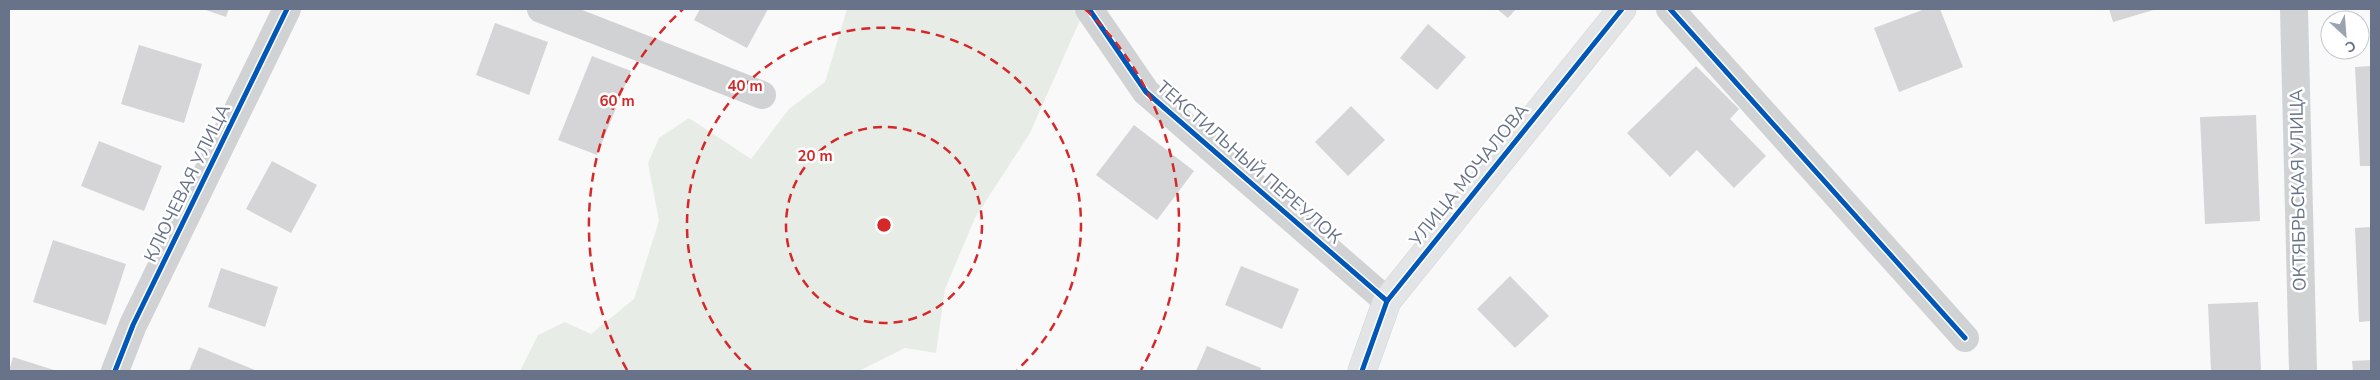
<svg xmlns="http://www.w3.org/2000/svg" width="2380" height="380" viewBox="0 0 2380 380" font-family="'Nunito Sans',sans-serif">
  <rect width="100%" height="100%" fill="#f9f9f9"/>
  <polygon fill="#e8ece7" points="847,9 1085,9 1030,133 975,218 945,289 936,353 905,348 859,371 520,371 538,335 565,322 591,334 634,299 659,221 648,163 659,138 689,118 751,159 789,109 825,82"/>
  <g fill="#d5d5d7">
    <polygon points="203,9 229,9 226,17"/>
    <polygon points="700,9 768,9 747,48 694,20"/>
    <polygon points="1497,9 1516,9 1508,18"/>
    <polygon points="1925,9 1940,9 1963,67 1899,92 1874,28"/>
    <polygon points="2109,9 2157,9 2113,22"/>
    <polygon points="495,23 548,42 529,95 476,75"/>
    <polygon points="1428,24 1466,57 1437,90 1400,58"/>
    <polygon points="139,45 202,64 184,123 121,104"/>
    <polygon points="592,56 631,71 597,155 558,140"/>
    <polygon points="1696,66 1739,109 1730,119 1766,156 1734,188 1697,150 1670,177 1627,133"/>
    <polygon points="2371,66 2371,166 2360,166 2355,67"/>
    <polygon points="1351,106 1385,140 1348,176 1315,142"/>
    <polygon points="2256,115 2260,221 2205,224 2200,117"/>
    <polygon points="1134,125 1194,171 1157,220 1096,175"/>
    <polygon points="99,141 162,166 144,211 81,186"/>
    <polygon points="272,161 317,185 291,233 246,209"/>
    <polygon points="2371,227 2371,321 2359,322 2355,228"/>
    <polygon points="53,240 126,264 106,325 33,302"/>
    <polygon points="1241,266 1299,289 1282,329 1225,305"/>
    <polygon points="221,268 278,287 265,327 208,307"/>
    <polygon points="1510,276 1549,316 1515,348 1477,309"/>
    <polygon points="2258,302 2261,371 2211,371 2208,304"/>
    <polygon points="1207,346 1261,368 1260,371 1196,371"/>
    <polygon points="199,347 257,371 189,371"/>
    <polygon points="13,357 57,371 9,371"/>
    <polygon points="2371,360 2371,371 2353,371 2352,361"/>
  </g>
  <g fill="none" stroke-linecap="round" stroke-linejoin="round">
    <defs>
      <polyline id="secondary" points="1362,371 1387,301 1622,9"/>
    </defs>
    <use href="#secondary" stroke="#d4d6d8" stroke-width="29"/>
    <g stroke="#d1d2d4" stroke-width="28">
      <polyline points="541,9 762,95"/>
      <polyline points="1089,9 1146,92 1387,301"/>
      <polyline points="1670,9 1965,338"/>
      <polyline points="2294,9 2303,371"/>
      <polyline points="115,371 133,325 287,9"/>
    </g>
    <use href="#secondary" stroke="#e3e4e5" stroke-width="28"/>
    <defs>
      <g id="cycleway">
        <polyline points="1089,9 1146,92 1387,301"/>
        <polyline points="1670,9 1965,338"/>
        <polyline points="115,371 133,325 287,9"/>
        <polyline points="1362,371 1387,301 1622,9"/>
      </g>
    </defs>
    <use href="#cycleway" stroke="#fff" stroke-width="8"/>
    <use href="#cycleway" stroke="#0057b8" stroke-width="5"/>
  </g>
  <g fill="none" stroke="#d62828" stroke-width="2.5" stroke-dasharray="9 6">
    <circle cx="884" cy="225" r="98"/>
    <path d="M751 370A197 197 0 1 1 1017 370"/>
    <path d="M627 370A295 295 0 0 1 683 9M1085 9A295 295 0 0 1 1141 370"/>
  </g>
  <g text-anchor="middle" stroke-width="5" stroke-linejoin="round" paint-order="stroke">
    <g font-size="18" fill="#687389" stroke="#fff">
      <text transform="translate(1249 162) rotate(41)" y="6">ТЕКСТИЛЬНЫЙ ПЕРЕУЛОК</text>
      <text transform="translate(1469 175) rotate(-51)" y="6">УЛИЦА МОЧАЛОВА</text>
      <text transform="translate(187 183) rotate(-64)" y="6">КЛЮЧЕВАЯ УЛИЦА</text>
      <text transform="translate(2298 190) rotate(-91)" y="6">ОКТЯБРЬСКАЯ УЛИЦА</text>
    </g>
  </g>
  <circle cx="884" cy="225" r="8" fill="#d62828" stroke="#fff" stroke-width="2.5"/>
  <g font-size="15" text-anchor="middle" font-weight="bold" fill="#d62828" stroke="#fff" stroke-width="5" stroke-linejoin="round" paint-order="stroke">
    <text x="745" y="91">40 m</text>
    <text x="617" y="106">60 m</text>
    <text x="815" y="161">20 m</text>
  </g>
  <rect width="2380" height="380" fill="none" stroke="#687389" stroke-width="20"/>
  <g transform="translate(2345 35) rotate(154)"><circle r="24" fill="#ffffff" stroke="#c3c7d0"/>
  <path d="M0-4L9 19L0 12L-9 19Z" fill="#9ba2b0"/>
  <text y="-8" font-size="14" font-weight="bold" text-anchor="middle" fill="#687389">С</text>
  </g>
</svg>
